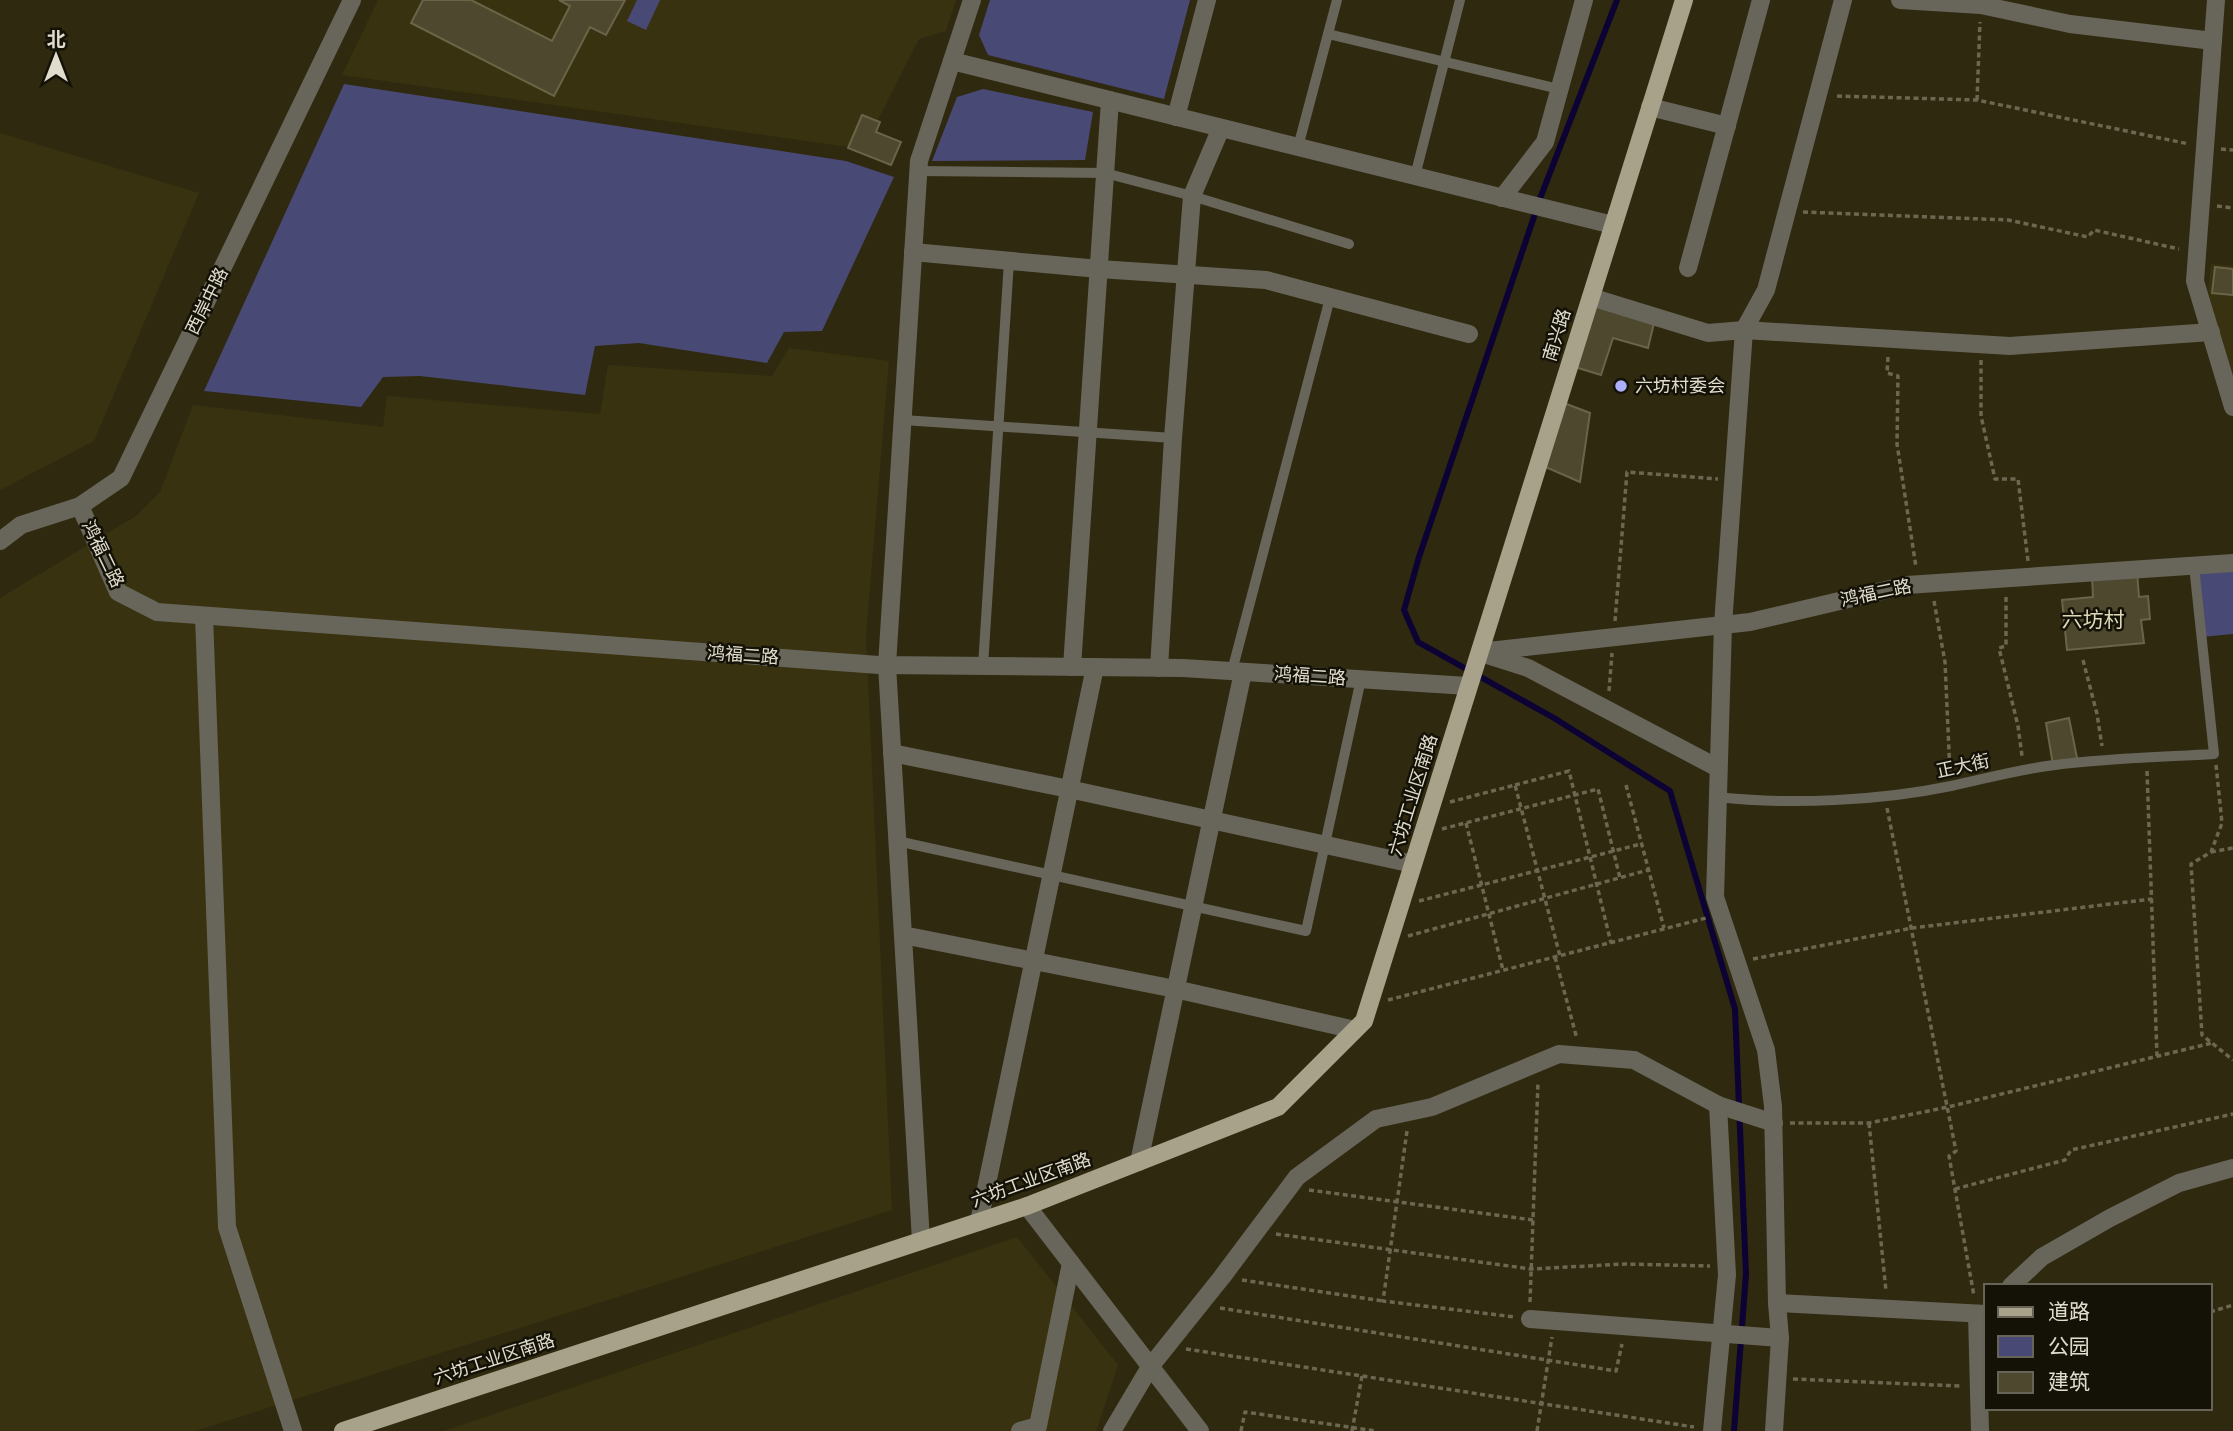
<svg xmlns="http://www.w3.org/2000/svg" width="2233" height="1431" viewBox="0 0 2233 1431" font-family="Barlow,'Noto Sans SC',sans-serif">
  <rect width="100%" height="100%" fill="#2f290f"/>
  <g fill="#393210">
    <polygon points="378,0 956,0 946,31 919,39 863,149 342,75"/>
    <polygon points="0,133 199,193 94,441 0,490"/>
    <polygon points="2211,264 2233,266 2233,380 2208,291"/>
    <polygon points="789,348 889,361 866,635 892,1210 195,1431 0,1431 0,598 136,516 160,492 193,405 383,427 387,396 600,414 608,365 772,376"/>
    <polygon points="1017,1237 1118,1365 1096,1431 444,1431"/>
  </g>
  <g fill="#494976">
    <polygon points="637,0 660,0 646,30 627,21"/>
    <polygon points="990,0 1190,0 1164,99 988,55 979,35"/>
    <polygon points="344,84 846,161 894,177 822,331 784,332 767,363 639,343 595,346 585,395 420,376 383,377 361,407 204,391"/>
    <polygon points="983,89 1093,112 1085,160 932,161 957,97"/>
    <polygon points="2233,563 2233,634 2201,637 2194,566"/>
  </g>
  <g fill="none" stroke-linecap="round" stroke-linejoin="round">
    <polyline stroke="#0c0234" stroke-width="6" points="1617,0 1541,196 1419,557 1404,610 1418,642 1554,718 1670,791 1735,1009 1746,1274 1734,1431"/>
  </g>
  <g fill="#4e482e" stroke="#6a6448" stroke-width="2">
    <polygon points="423,0 471,0 552,41 570,6 559,0 625,0 606,35 590,27 554,96 411,23"/>
    <polygon points="862,115 880,122 876,132 901,142 891,165 848,148"/>
    <polygon points="2215,267 2233,269 2233,295 2212,293"/>
    <polygon points="1595,305 1654,323 1648,348 1613,338 1601,375 1575,367"/>
    <polygon points="1564,403 1590,413 1580,482 1543,466"/>
    <polygon points="2137,571 2139,597 2148,596 2150,619 2141,620 2144,643 2067,650 2062,600 2093,597 2092,576"/>
    <polygon points="2069,718 2078,763 2053,765 2046,723"/>
  </g>
  <g fill="none" stroke-linecap="round" stroke-linejoin="round">
    <g stroke="#6d6751" stroke-width="3.5" stroke-dasharray="5 3.5" stroke-linecap="butt">
      <polyline points="1837,96 1977,100 2189,144"/>
      <polyline points="1977,100 1980,22"/>
      <polyline points="2221,149 2233,150"/>
      <polyline points="2217,206 2233,208"/>
      <polyline points="1803,212 2008,220 2088,237 2094,230 2179,249"/>
      <polyline points="1888,357 1887,373 1898,376 1897,444 1916,567"/>
      <polyline points="1981,360 1981,416 1995,479 2018,479 2028,561"/>
      <polyline points="2006,597 2006,646 1999,648 2018,726 2022,756"/>
      <polyline points="1934,601 1945,662 1950,774"/>
      <polyline points="1615,621 1627,472 1718,479"/>
      <polyline points="2083,660 2097,714 2102,746"/>
      <polyline points="1609,691 1612,653"/>
      <polyline points="2216,765 2222,823 2211,852 2191,864 2202,1035 2233,1060"/>
      <polyline points="2147,771 2157,1056"/>
      <polyline points="1515,785 1569,771 1611,943"/>
      <polyline points="1626,785 1664,928"/>
      <polyline points="1450,802 1515,785 1560,956"/>
      <polyline points="1887,808 1956,1151 1949,1156 1974,1296"/>
      <polyline points="1466,823 1503,970"/>
      <polyline points="1442,829 1598,789 1620,878"/>
      <polyline points="2211,852 2233,848"/>
      <polyline points="1419,901 1641,844"/>
      <polyline points="1408,936 1648,870"/>
      <polyline points="1555,957 1577,1039"/>
      <polyline points="1753,959 1912,928 2152,899"/>
      <polyline points="1388,1000 1706,918"/>
      <polyline points="1790,1123 1869,1123 1948,1107 2212,1043"/>
      <polyline points="1869,1123 1886,1291"/>
      <polyline points="1407,1131 1383,1301 1515,1317"/>
      <polyline points="1955,1189 2065,1160 2071,1150 2233,1114"/>
      <polyline points="1309,1190 1533,1220"/>
      <polyline points="1276,1234 1531,1269 1625,1264 1710,1266"/>
      <polyline points="1242,1280 1383,1301"/>
      <polyline points="1530,1302 1538,1082"/>
      <polyline points="1220,1308 1616,1371 1622,1344"/>
      <polyline points="2210,1312 2233,1305"/>
      <polyline points="1186,1349 1694,1427"/>
      <polyline points="1793,1379 1960,1386"/>
      <polyline points="1241,1431 1245,1412 1376,1431"/>
      <polyline points="1352,1431 1362,1376"/>
      <polyline points="1537,1431 1552,1337"/>
    </g>
    <g stroke="#68665a" stroke-width="10">
      <polyline points="1328,34 1559,89"/>
      <polyline points="1298,147 1337,0"/>
      <polyline points="919,171 1105,173 1192,196 1349,244"/>
      <polyline points="1415,176 1460,0"/>
      <polyline points="903,420 1173,438"/>
      <polyline points="983,666 1009,261"/>
      <polyline points="1232,671 1330,298"/>
      <path d="M1717,797C1790,805 1879,801 1951,786C1985,779 2019,769 2055,765C2108,758 2161,757 2214,754L2194,566"/>
      <polyline points="897,841 1306,931 1361,679"/>
    </g>
    <g stroke="#68665a" stroke-width="18">
      <polyline points="1900,0 1981,5 2070,24 2213,41"/>
      <polyline points="2216,0 2195,281 2233,407"/>
      <polyline points="952,61 1613,225"/>
      <polyline points="1650,107 1727,126"/>
      <polyline points="1176,117 1207,0"/>
      <polyline points="1502,198 1545,142 1584,0"/>
      <polyline points="913,252 1099,269 1266,280 1469,334"/>
      <polyline points="1688,268 1761,0"/>
      <polyline points="1591,297 1708,333 1744,330 2010,346 2211,332"/>
      <polyline points="80,506 118,592 157,612 879,665 1183,668 1468,686"/>
      <polyline points="204,616 227,1227 293,1431"/>
      <polyline points="1480,652 1750,622 1907,585 2233,563"/>
      <polyline points="1487,655 1528,668 1718,768"/>
      <polyline points="1072,667 1110,100"/>
      <polyline points="1159,668 1173,438 1192,196 1221,128"/>
      <polyline points="892,753 1069,789 1413,864"/>
      <polyline points="903,935 1175,989 1355,1030"/>
      <polyline points="1139,1162 1243,672"/>
      <polyline points="1027,1206 1200,1431"/>
      <polyline points="979,1222 1095,667"/>
      <polyline points="921,1241 887,665 919,161 972,0"/>
      <polyline points="2011,1286 2042,1257 2110,1218 2179,1183 2233,1168"/>
      <polyline points="1777,1303 1986,1314"/>
      <polyline points="1977,1314 1980,1431"/>
      <polyline points="1530,1319 1780,1338"/>
      <polyline points="1020,1431 1038,1426 1071,1263"/>
      <polyline points="1112,1431 1150,1367 1222,1277 1297,1177 1376,1119 1432,1107 1559,1054 1634,1060 1718,1105 1774,1123"/>
      <polyline points="1712,1431 1727,1275 1718,1105"/>
      <polyline points="1774,1431 1780,1338 1777,1303 1773,1106 1766,1050 1715,897 1723,625 1744,330 1766,290 1843,0"/>
    </g>
    <polyline stroke="#68665a" stroke-width="18" points="0,541 21,525 80,506 121,478 352,0"/>
    <polyline stroke="#a7a289" stroke-width="18" points="343,1431 1027,1206 1278,1107 1364,1021 1684,0"/>
  </g>
  <circle fill="#acaffb" stroke="#141207" stroke-width="2.5" cx="1621" cy="386" r="7"/>
  <g text-anchor="middle" stroke-width="5" stroke-linejoin="round" paint-order="stroke">
    <g font-size="18" fill="#e1ddce" stroke="#141207">
      <text transform="translate(207 301) rotate(-64)" y="6">西岸中路</text>
      <text transform="translate(1557 335) rotate(-73)" y="6">南兴路</text>
      <text transform="translate(103 554) rotate(64)" y="6">鸿福二路</text>
      <text transform="translate(1876 593) rotate(-12)" y="6">鸿福二路</text>
      <text transform="translate(743 655) rotate(4)" y="6">鸿福二路</text>
      <text transform="translate(1310 676) rotate(4)" y="6">鸿福二路</text>
      <text transform="translate(1963 766) rotate(-12)" y="6">正大街</text>
      <text transform="translate(1413 795) rotate(-73)" y="6">六坊工业区南路</text>
      <text transform="translate(1031 1180) rotate(-20)" y="6">六坊工业区南路</text>
      <text transform="translate(494 1359) rotate(-18)" y="6">六坊工业区南路</text>
    </g>
    <g font-size="18" fill="#e1ddce" stroke="#141207" text-anchor="start">
      <text x="1635" y="392">六坊村委会</text>
    </g>
    <g font-size="21" fill="#ded8b9" stroke="#141207">
      <text x="2093" y="627">六坊村</text>
    </g>
  </g>
  <rect x="1984" y="1284" width="228" height="126" fill="#141207" stroke="#666357" stroke-width="2"/>
  <rect x="1998" y="1307" width="35" height="10" fill="#a7a289" stroke="#666357" stroke-width="2"/>
  <text x="2048" y="1319" font-size="21" fill="#e1ddce">道路</text>
  <rect x="1998" y="1336" width="35" height="21" fill="#494976" stroke="#666357" stroke-width="2"/>
  <text x="2048" y="1354" font-size="21" fill="#e1ddce">公园</text>
  <rect x="1998" y="1372" width="35" height="21" fill="#4e482e" stroke="#666357" stroke-width="2"/>
  <text x="2048" y="1389" font-size="21" fill="#e1ddce">建筑</text>
  <g transform="translate(56 56)" stroke="#141207" stroke-width="5" paint-order="stroke">
  <path d="M0-5L12 26L0 18L-12 26Z" fill="#e1ddce"/>
  <text y="-10" font-size="19" font-weight="bold" text-anchor="middle" fill="#e1ddce">北</text>
  </g>
</svg>
